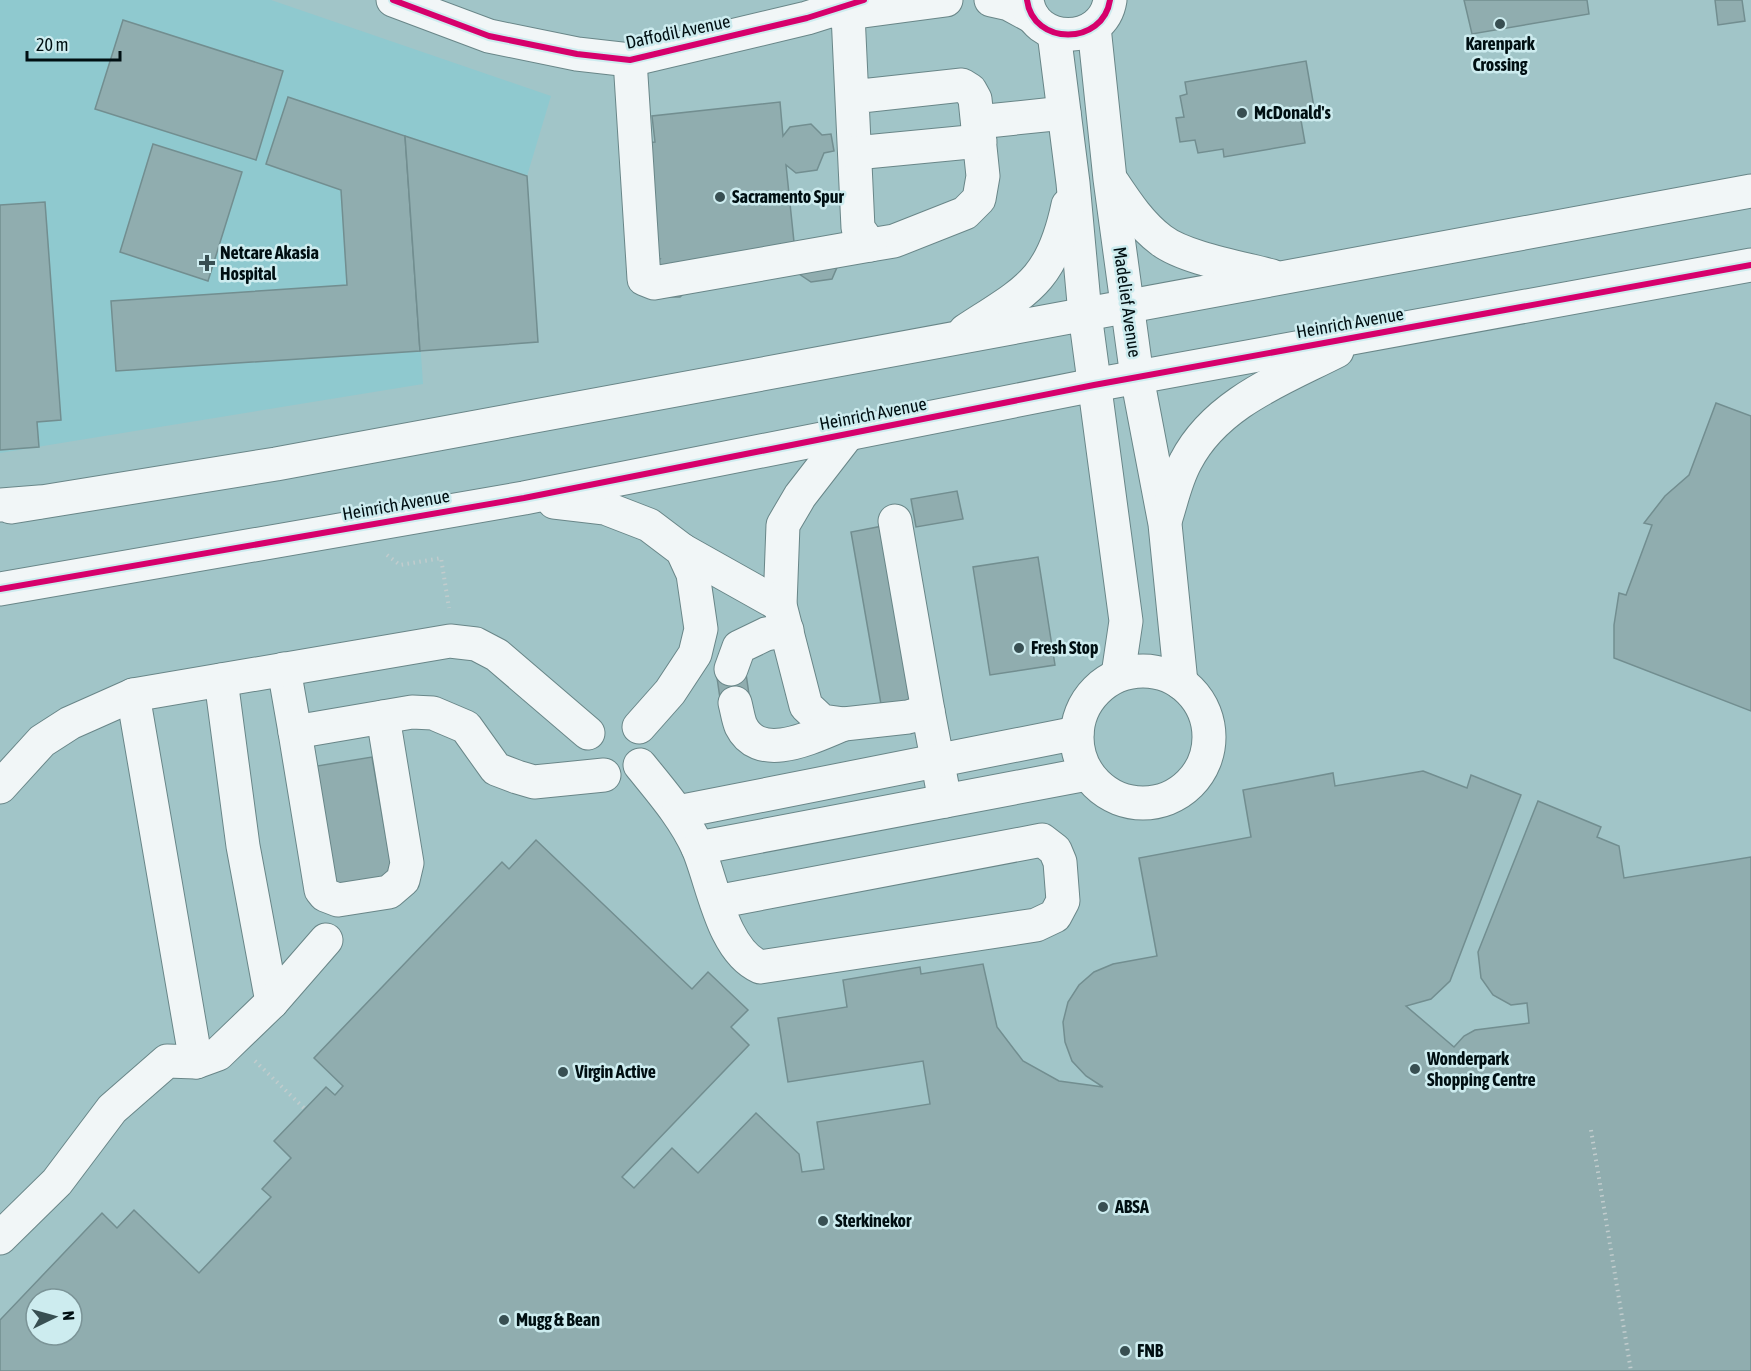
<svg xmlns="http://www.w3.org/2000/svg" width="1751" height="1371" viewBox="0 0 1751 1371" font-family="'Asap Condensed',sans-serif">
  <rect width="100%" height="100%" fill="#a1c5c8"/>
  <polygon fill="#8fc9cf" points="0,0 271,0 551,96 527,176 406,136 423,384 0,453"/>
  <g fill="#90adaf" stroke="#728e90" stroke-width="1.5" fill-rule="evenodd">
    <polygon points="1464,0 1587,0 1589,14 1472,34"/>
    <polygon points="1715,0 1742,0 1745,21 1718,25"/>
    <polygon points="123,20 283,71 256,160 95,109"/>
    <polygon points="1306,61 1314,107 1299,109 1305,143 1224,157 1223,149 1198,153 1195,140 1180,142 1176,118 1184,117 1180,96 1187,94 1185,82"/>
    <polygon points="288,97 405,136 420,351 116,371 111,301 347,285 341,190 266,164"/>
    <polygon points="780,102 783,136 790,127 811,124 822,135 831,134 834,151 824,153 817,170 796,173 786,165 794,242 838,265 832,279 811,282 796,272 693,285 680,297 664,297 650,272 660,259 649,260 645,143 655,142 652,116"/>
    <polygon points="405,136 527,176 538,342 420,351"/>
    <polygon points="153,144 242,172 208,281 120,252"/>
    <polygon points="45,202 61,420 37,422 39,447 0,450 0,205"/>
    <polygon points="1716,403 1751,416 1751,711 1614,658 1614,625 1619,593 1626,595 1652,525 1644,523 1665,496 1689,475"/>
    <polygon points="957,491 963,519 916,527 911,499"/>
    <polygon points="888,525 919,704 882,710 851,532"/>
    <polygon points="1038,557 1055,665 990,675 973,567"/>
    <polygon points="745,667 750,701 721,705 716,671"/>
    <polygon points="372,757 393,876 333,887 311,767"/>
    <path d="M1423,771L1467,788L1471,775L1521,795L1450,981L1431,999L1406,1006L1454,1047L1464,1036L1475,1030L1529,1023L1527,1003L1511,1005L1493,995L1481,978L1478,952L1538,801L1601,827L1597,837L1619,846L1624,878L1751,857V1371H0V1320L102,1213L117,1228L134,1210L199,1273L271,1197L262,1189L291,1158L274,1141L326,1087L335,1095L343,1086L314,1058L502,862L509,869L536,840L692,989L708,972L748,1010L731,1027L749,1045L622,1177L634,1188L672,1148L698,1173L756,1113L799,1154L802,1172L824,1169L817,1122L930,1104L923,1061L788,1082L778,1018L847,1007L843,980L920,967L921,974L983,964L997,1027L1023,1061L1059,1081L1103,1087L1086,1076L1072,1061L1065,1042L1063,1022L1068,1002L1079,985L1094,972L1113,964L1157,956L1139,858L1251,837L1243,790L1333,773L1335,786ZM36,1299H72V1335H36Z"/>
  </g>
  <g fill="none" stroke-linecap="round" stroke-linejoin="round">
    <defs>
      <g id="minor">
        <polyline points="393,0 489,36 577,54 630,60 807,18 864,0"/>
        <polyline points="991,0 1009,4 1033,17"/>
        <path d="M1027,0C1033,46 1103,46 1110,0"/>
        <polyline points="841,14 946,0"/>
        <polyline points="848,14 858,228 870,245 894,241 965,213 979,199 983,176 975,99 970,90 962,85 852,97"/>
        <polyline points="1094,27 1110,179 1137,377 1165,524 1181,683"/>
        <polyline points="1054,33 1073,183 1085,314 1126,621 1118,675"/>
        <polyline points="630,60 644,279 654,283 870,245"/>
        <polyline points="978,122 1064,113"/>
        <polyline points="855,153 980,141"/>
        <path d="M1113,183C1127,204 1141,225 1161,240C1184,258 1242,268 1272,276"/>
        <path d="M965,331C1026,291 1052,282 1068,205"/>
        <polyline points="848,434 800,496 783,525 780,605 806,706 822,721 844,724 908,717 928,711 945,801"/>
        <polyline points="554,502 605,508 649,525 682,550 693,574 701,629 695,654 670,692 639,727"/>
        <polyline points="11,507 276,464 1751,191"/>
        <path d="M1166,518C1172,499 1176,479 1186,461C1216,403 1282,379 1337,351"/>
        <polyline points="895,521 928,711"/>
        <polyline points="682,550 780,605"/>
        <polyline points="0,589 524,498 1094,385 1751,265"/>
        <polyline points="284,669 295,732 412,712 433,713 466,727 496,769 517,777 534,782 604,775"/>
        <polyline points="731,669 739,647 766,634 787,630"/>
        <circle cx="1143" cy="737" r="66"/>
        <polyline points="221,680 243,846 272,1002"/>
        <polyline points="133,695 196,1062"/>
        <path d="M735,703C737,710 738,719 741,726C760,765 816,735 844,724"/>
        <polyline points="295,732 321,890 325,895 338,900 389,892 403,880 407,863 383,717"/>
        <path d="M640,765C661,791 684,817 698,848C713,883 722,950 760,967L1036,925L1055,916L1063,901L1060,862L1055,850L1042,840L716,902"/>
        <polyline points="0,787 42,741 70,723 133,695 450,641 476,644 497,655 588,733"/>
        <polyline points="678,812 1077,733"/>
        <polyline points="698,848 1087,774"/>
        <polyline points="0,1238 57,1182 112,1109 167,1061 196,1062 218,1054 272,1002 326,940"/>
      </g>
      <polyline id="major" points="0,505 39,502"/>
    </defs>
    <use href="#minor" stroke="#698688" stroke-width="35"/>
    <use href="#major" stroke="#698688" stroke-width="35"/>
    <g stroke="#c1cccd" stroke-width="4" stroke-dasharray="1.5 4.5" stroke-linecap="butt">
      <polyline points="387,555 400,565 441,558 449,608"/>
      <polyline points="255,1061 305,1109"/>
      <polyline points="1591,1130 1631,1371"/>
    </g>
    <use href="#minor" stroke="#f1f6f7" stroke-width="33"/>
    <use href="#major" stroke="#f1f6f7" stroke-width="33"/>
    <defs>
      <g id="cycleway">
        <polyline points="393,0 489,36 577,54 630,60 807,18 864,0"/>
        <path d="M1027,0C1033,46 1103,46 1110,0"/>
        <polyline points="0,589 524,498 1094,385 1751,265"/>
      </g>
    </defs>
    <use href="#cycleway" stroke="#cdecef" stroke-width="10"/>
    <use href="#cycleway" stroke="#d6006c" stroke-width="6"/>
  </g>
  <g fill="#384f52" stroke="#cdecef" stroke-width="2">
    <circle cx="1500" cy="24" r="6"/>
    <circle cx="1242" cy="113" r="6"/>
    <circle cx="720" cy="197" r="6"/>
    <path d="M204 254h6v6h6v6h-6v6h-6v-6h-6v-6h6z"/>
    <circle cx="1019" cy="648" r="6"/>
    <circle cx="1415" cy="1069" r="6"/>
    <circle cx="563" cy="1072" r="6"/>
    <circle cx="1103" cy="1207" r="6"/>
    <circle cx="823" cy="1221" r="6"/>
    <circle cx="504" cy="1320" r="6"/>
    <circle cx="1125" cy="1351" r="6"/>
  </g>
  <g text-anchor="middle" stroke-width="5" stroke-linejoin="round" paint-order="stroke">
    <g font-size="18" fill="#000f12" stroke="#cdecef">
      <text transform="translate(678 32) rotate(-12)" y="6">Daffodil Avenue</text>
      <text transform="translate(1127 302) rotate(82)" y="6">Madelief Avenue</text>
      <text transform="translate(1350 323) rotate(-10)" y="6">Heinrich Avenue</text>
      <text transform="translate(873 414) rotate(-11)" y="6">Heinrich Avenue</text>
      <text transform="translate(396 505) rotate(-10)" y="6">Heinrich Avenue</text>
    </g>
    <g font-size="18" font-weight="bold" fill="#000f12" stroke="#cdecef" text-anchor="start">
      <text x="1500" y="50" text-anchor="middle">Karenpark<tspan x="1500" dy="21">Crossing</tspan></text>
      <text x="1254" y="119">McDonald's</text>
      <text x="732" y="203">Sacramento Spur</text>
      <text x="220" y="259">Netcare Akasia<tspan x="220" dy="21">Hospital</tspan></text>
      <text x="1031" y="654">Fresh Stop</text>
      <text x="1427" y="1065">Wonderpark<tspan x="1427" dy="21">Shopping Centre</tspan></text>
      <text x="575" y="1078">Virgin Active</text>
      <text x="1115" y="1213">ABSA</text>
      <text x="835" y="1227">Sterkinekor</text>
      <text x="516" y="1326">Mugg &amp; Bean</text>
      <text x="1137" y="1357">FNB</text>
    </g>
  </g>
  <g transform="translate(54 1317) rotate(85)"><circle r="28" fill="#cdecef" stroke="#7b9497" stroke-width="1.5"/>
  <path d="M0-4.5L10 22L0 15L-10 22Z" fill="#384f52"/>
  <text y="-9" font-size="16" font-weight="bold" text-anchor="middle" fill="#000f12">N</text>
  </g>
  <path d="M27 51v9h93v-9" fill="none" stroke="#000f12" stroke-width="3"/>
  <text x="36" y="51" font-size="18" fill="#000f12" stroke="#cdecef" stroke-width="4.5" paint-order="stroke">20 m</text>
</svg>
